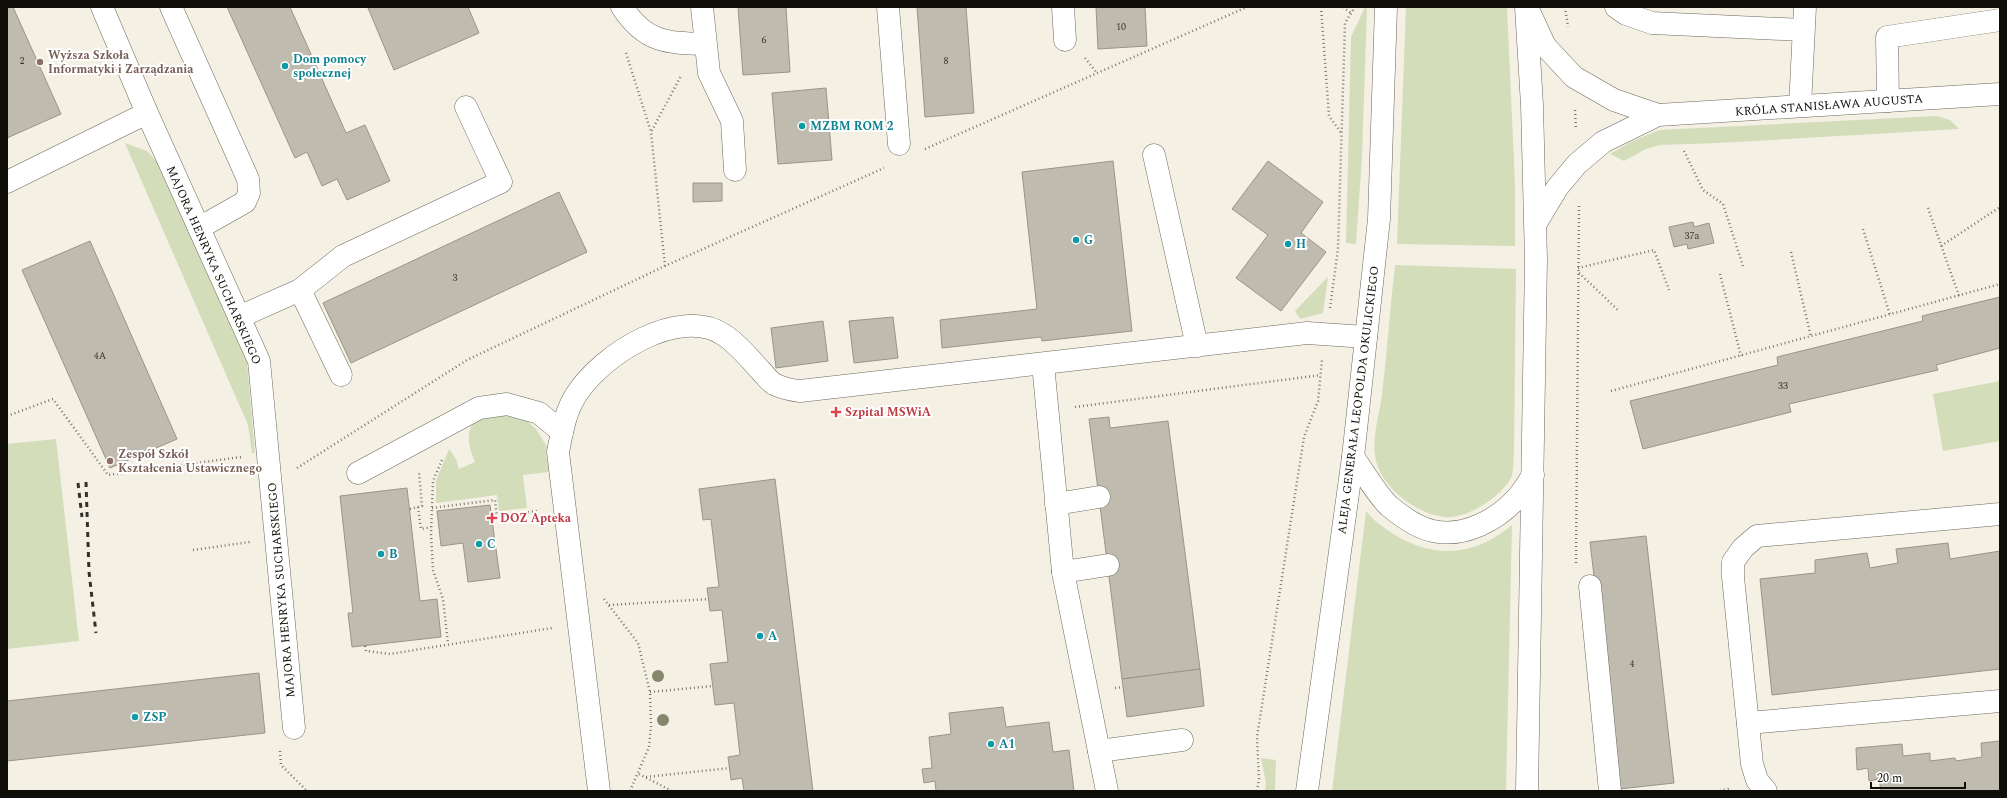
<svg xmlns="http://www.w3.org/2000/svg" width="2007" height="798" viewBox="0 0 2007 798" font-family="Spectral,serif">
  <rect width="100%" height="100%" fill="#f5f0e4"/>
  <g fill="#d3ddba">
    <polygon points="1365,7 1367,7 1362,157 1356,244 1346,243 1351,37"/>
    <polygon points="1406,7 1507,7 1515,184 1515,246 1397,244"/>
    <polygon points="1937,116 1950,120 1959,129 1718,143 1660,145 1646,149 1624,161 1610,154 1631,142 1659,130"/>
    <polygon points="125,143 147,151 161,166 247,362 255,453 252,453 248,425"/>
    <path d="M1395,265L1516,269L1514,453C1513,461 1514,474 1510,480C1499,498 1465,520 1444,517C1418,514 1388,492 1378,467C1369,445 1379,418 1382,395C1387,352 1390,309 1395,265Z"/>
    <polygon points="1328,277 1323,313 1300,319 1295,311"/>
    <polygon points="2000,381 2000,441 1943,451 1933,394"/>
    <path d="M500,412L525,419L536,429L547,447L546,454L549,472L523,475L527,508L499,511L497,495L436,503V481L449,449L456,459L459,469L475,462C469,446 465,436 474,420Z"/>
    <polygon points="56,439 79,641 7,649 7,444"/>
    <path d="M1366,511C1374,521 1384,528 1395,535C1435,559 1476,556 1512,525L1506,791H1332Z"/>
    <polygon points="1261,758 1276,760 1275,791 1265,791 1266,783"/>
  </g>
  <g fill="#c0bbaf" stroke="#999489">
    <polygon points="7,7 13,7 61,114 7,138"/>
    <polygon points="227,7 290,7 346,133 365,125 390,181 347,200 337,179 322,186 307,152 295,158"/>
    <polygon points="369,7 468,7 479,33 394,70 368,8"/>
    <polygon points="738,7 786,7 790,72 743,75"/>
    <polygon points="917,7 966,7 974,113 925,117"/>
    <polygon points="1096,7 1145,7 1147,46 1098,49"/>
    <polygon points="826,88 832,160 778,164 772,93"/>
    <polygon points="1113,161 1132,331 1042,341 1041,337 942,348 940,320 1037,309 1022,172"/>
    <polygon points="1268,161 1323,202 1301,233 1326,252 1281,311 1236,278 1268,235 1232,209"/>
    <polygon points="693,183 722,183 722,201 693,202"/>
    <polygon points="559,192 587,252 351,363 323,303"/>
    <polygon points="1693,222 1694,227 1709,223 1714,243 1688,249 1687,244 1674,247 1669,227"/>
    <polygon points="90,241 177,439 110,468 22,270"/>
    <polygon points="2000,297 2000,348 1936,365 1938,370 1789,404 1791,412 1643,449 1630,401 1778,365 1777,357 1923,321 1922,316"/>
    <polygon points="893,317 898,358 854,363 849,321"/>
    <polygon points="823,321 828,361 776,368 771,328"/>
    <polygon points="1109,417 1110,428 1168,421 1200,669 1122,679 1089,419"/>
    <polygon points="775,479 813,791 744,791 742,778 731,780 728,757 740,755 734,703 715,705 710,664 728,662 722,610 710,611 707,588 719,587 711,519 703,520 699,489"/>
    <polygon points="407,488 420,601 437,599 441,637 352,647 348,613 353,613 340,496"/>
    <polygon points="490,505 500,578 468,582 463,543 441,546 437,511"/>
    <polygon points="1646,536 1674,783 1619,789 1590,542"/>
    <polygon points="1948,543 1950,559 2000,551 2000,669 1772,695 1760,579 1815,573 1815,560 1867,553 1870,568 1898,563 1896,549"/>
    <polygon points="1200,669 1204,706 1127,717 1122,679"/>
    <polygon points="259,673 265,733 7,761 7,701"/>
    <polygon points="1003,707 1006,727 1049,722 1053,752 1069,750 1074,791 936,791 935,781 924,783 922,769 932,768 929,737 951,734 949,713"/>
    <polygon points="2000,741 2000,791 1881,791 1879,779 1869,781 1868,768 1857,770 1856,748 1902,744 1903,756 1930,753 1930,761 1955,758 1956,761 1982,757 1981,743"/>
  </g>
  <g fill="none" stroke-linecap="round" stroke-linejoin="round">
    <defs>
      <g id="minor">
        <polyline points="102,7 147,113 259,361 294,728"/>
        <polyline points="171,7 248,179 249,193 245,202 199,228"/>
        <path d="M622,7C645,42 666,43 705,44"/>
        <polyline points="702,7 709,73 732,121 735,170"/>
        <polyline points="888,7 899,144"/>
        <polyline points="1063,7 1065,40"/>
        <polyline points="1527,7 1545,46 1574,77 1614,100 1658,115"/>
        <polyline points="1616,7 1626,14 1652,23 1803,30"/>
        <polyline points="1888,101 1887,37 2000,20"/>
        <polyline points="1800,106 1805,7"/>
        <polyline points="1154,155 1197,346"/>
        <polyline points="7,182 147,113"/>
        <polyline points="1536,223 1557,188 1577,164 1603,142 1658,115 2000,94"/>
        <polyline points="300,290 341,375"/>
        <polyline points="239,317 300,290 343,256 501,182 466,107"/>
        <polyline points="1043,364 1063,572 1107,791"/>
        <polyline points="358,473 479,408 507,404 539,413 562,432"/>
        <polyline points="1056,504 1099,497"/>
        <polyline points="1063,572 1108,565"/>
        <polyline points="1590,586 1610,791"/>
        <polyline points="1748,723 2000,701"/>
        <polyline points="1099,751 1182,740"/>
        <path d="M599,791L558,452C562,432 565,412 576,395C601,355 679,305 724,335C738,344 750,359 761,371C765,375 769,381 774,384C782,388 791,390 800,391L1307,333L1366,337"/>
        <polyline points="1766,791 1757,780 1752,764 1733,577 1733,562 1743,548 1757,536 2000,514"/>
      </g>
      <g id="major">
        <polyline points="1526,7 1532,105 1536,260 1527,791"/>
        <path d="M1353,457C1363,470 1377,495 1389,506C1401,516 1418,528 1433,531C1464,538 1497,520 1517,498C1523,491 1528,483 1533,475"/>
        <polyline points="1307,791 1353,457 1379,219 1386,7"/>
      </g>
    </defs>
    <use href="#minor" stroke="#6c685d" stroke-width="23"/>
    <use href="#major" stroke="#6c685d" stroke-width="23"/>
    <g stroke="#7a776f" stroke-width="2.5" stroke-dasharray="1 3" stroke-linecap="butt">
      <polyline points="1321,7 1329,116 1342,134"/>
      <polyline points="1343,7 1351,13"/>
      <polyline points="1565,7 1568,27"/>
      <polyline points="626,53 651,132"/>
      <polyline points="1085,58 1097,73"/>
      <polyline points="1575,110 1576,129"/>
      <polyline points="925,149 1247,7"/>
      <polyline points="1684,151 1703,190 1723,204 1743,266"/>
      <polyline points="1928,208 1959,296"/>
      <polyline points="1863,229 1890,315"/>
      <polyline points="1941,246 2000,207"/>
      <polyline points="1791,252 1811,337"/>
      <polyline points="665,266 651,132 681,76"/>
      <polyline points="1578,268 1654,250 1669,290"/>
      <polyline points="1579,273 1618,310"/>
      <polyline points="1720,274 1741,356"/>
      <polyline points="1330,308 1338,249 1345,23 1355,7"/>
      <polyline points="1611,391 2000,284"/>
      <polyline points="1075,407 1321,375"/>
      <polyline points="7,416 53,399 108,475 241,457"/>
      <polyline points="442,460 433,481 431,534 433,570 443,599 448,644"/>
      <polyline points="297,468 467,360 665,266 884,168"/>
      <polyline points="418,507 421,529 431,527"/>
      <polyline points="432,508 495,500 497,517 537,511"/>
      <polyline points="410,509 422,506 419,472"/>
      <polyline points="492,518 497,517"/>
      <polyline points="193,550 250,542"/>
      <polyline points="1576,563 1579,206"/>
      <polyline points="604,599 638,643 650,692 651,726 649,747 630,791"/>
      <polyline points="609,605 709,599"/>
      <polyline points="365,646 366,651 390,654 552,628"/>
      <polyline points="1115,688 1123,687"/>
      <polyline points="650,692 713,686"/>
      <polyline points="280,751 281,765 307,791"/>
      <polyline points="639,774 672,791"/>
      <polyline points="646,777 730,768"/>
      <polyline points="1257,791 1259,779 1257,737 1304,437 1318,401 1322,360"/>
      <polyline points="1720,791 1731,788"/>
    </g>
    <use href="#minor" stroke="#fff" stroke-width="22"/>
    <use href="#major" stroke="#fff" stroke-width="22"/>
    <g stroke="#32312b" stroke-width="3" stroke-dasharray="5 5" stroke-linecap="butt">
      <polyline points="86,482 89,572 96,633"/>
      <polyline points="78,483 82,517"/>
    </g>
  </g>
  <g fill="#84876b">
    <circle cx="658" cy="676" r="6"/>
    <circle cx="663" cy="720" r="6"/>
  </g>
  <g fill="#8d6e63" stroke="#fff" stroke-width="1.5">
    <circle cx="40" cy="62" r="4"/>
    <circle cx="110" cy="461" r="4"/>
  </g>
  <g fill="#0f9aa8" stroke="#fff" stroke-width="1.5">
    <circle cx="285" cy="66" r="4"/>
    <circle cx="802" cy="126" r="4"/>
    <circle cx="1076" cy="240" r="4"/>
    <circle cx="1288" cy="244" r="4"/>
    <circle cx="479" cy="544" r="4"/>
    <circle cx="381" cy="554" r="4"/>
    <circle cx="760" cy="636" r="4"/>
    <circle cx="135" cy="717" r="4"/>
    <circle cx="991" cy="744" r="4"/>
  </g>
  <g fill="#e0444e" stroke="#fff" stroke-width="1.5">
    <path d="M834 406h4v4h4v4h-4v4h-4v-4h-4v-4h4z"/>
    <path d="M490 512h4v4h4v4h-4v4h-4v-4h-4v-4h4z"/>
  </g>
  <g text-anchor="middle" stroke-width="4" stroke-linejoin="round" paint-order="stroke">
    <g font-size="10" fill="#3b3932">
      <text x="1121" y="30">10</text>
      <text x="764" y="43">6</text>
      <text x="22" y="64">2</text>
      <text x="946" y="64">8</text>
      <text x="1692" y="239">37a</text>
      <text x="455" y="281">3</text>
      <text x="100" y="359">4A</text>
      <text x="1783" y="389">33</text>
      <text x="1632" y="667">4</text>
    </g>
    <g font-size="12" font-weight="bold" fill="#785e54" stroke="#fff" text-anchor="start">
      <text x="48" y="59">Wyższa Szkoła<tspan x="48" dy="14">Informatyki i Zarządzania</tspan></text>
      <text x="118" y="458">Zespół Szkół<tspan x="118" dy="14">Kształcenia Ustawicznego</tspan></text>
    </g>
    <g font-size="12" font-weight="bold" fill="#0d838f" stroke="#fff" text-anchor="start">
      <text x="293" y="63">Dom pomocy<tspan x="293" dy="14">społecznej</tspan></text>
      <text x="810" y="130">MZBM ROM 2</text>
      <text x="1084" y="244">G</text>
      <text x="1296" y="248">H</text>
      <text x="487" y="548">C</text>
      <text x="389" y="558">B</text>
      <text x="768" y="640">A</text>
      <text x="143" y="721">ZSP</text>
      <text x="999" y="748">A1</text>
    </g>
    <g font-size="12" fill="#0f0e09" stroke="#fff">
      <text transform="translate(1829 105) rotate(-4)" y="4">KRÓLA STANISŁAWA AUGUSTA</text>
      <text transform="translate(214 265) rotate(66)" y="4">MAJORA HENRYKA SUCHARSKIEGO</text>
      <text transform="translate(1358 400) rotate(-83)" y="4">ALEJA GENERAŁA LEOPOLDA OKULICKIEGO</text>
      <text transform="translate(281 590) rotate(-95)" y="4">MAJORA HENRYKA SUCHARSKIEGO</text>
    </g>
    <g font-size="12" font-weight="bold" fill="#be3a42" stroke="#fff" text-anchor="start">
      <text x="845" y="416">Szpital MSWiA</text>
      <text x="500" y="522">DOZ Apteka</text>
    </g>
  </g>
  <rect width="2007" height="798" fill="none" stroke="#0f0e09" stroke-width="16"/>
  <path d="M1871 782v6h94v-6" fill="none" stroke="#0f0e09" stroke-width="2"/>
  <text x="1877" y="782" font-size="12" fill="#0f0e09" stroke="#ffffff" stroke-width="3" paint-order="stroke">20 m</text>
</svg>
